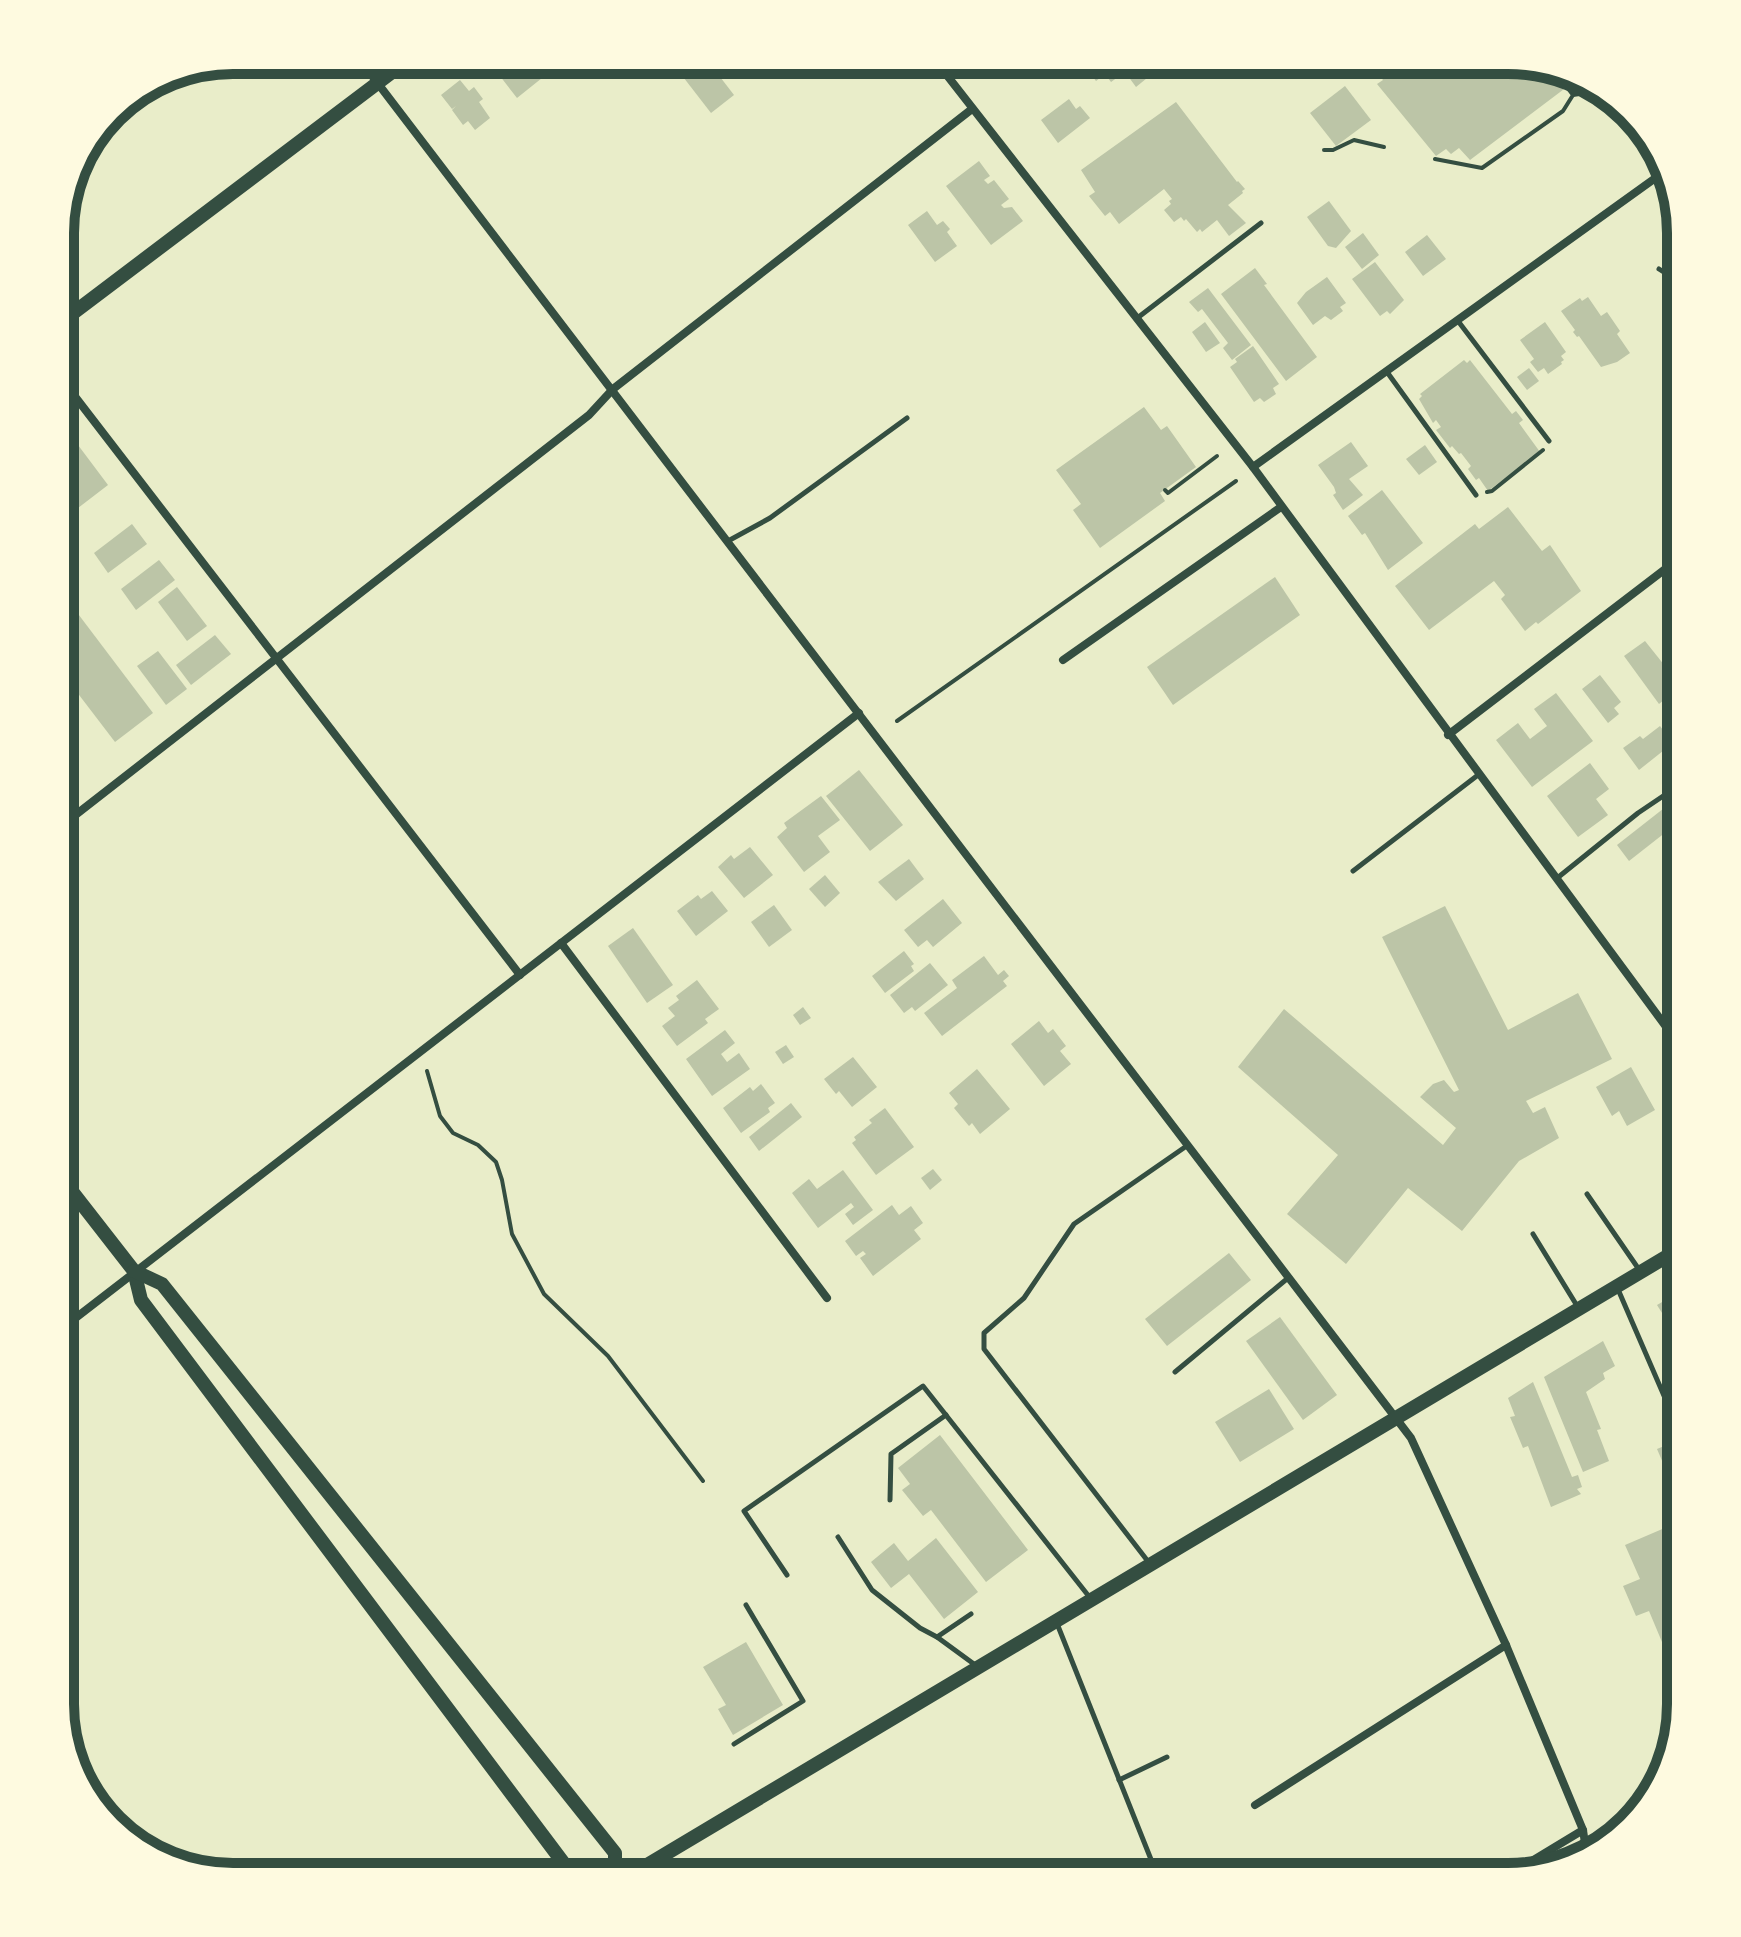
<svg xmlns="http://www.w3.org/2000/svg" width="1741" height="1937" viewBox="0 0 1741 1937" font-family="Montserrat,sans-serif">
  <rect width="100%" height="100%" fill="#e9edc9"/>
  <g fill="#bcc5a7">
    <polygon points="477,60 533,60 530,63 542,78 517,98 493,67 484,74 474,63"/>
    <polygon points="553,60 587,60 572,72 565,63 559,67"/>
    <polygon points="670,60 707,60 734,95 711,113"/>
    <polygon points="990,60 1019,60 1011,71 1009,68 1001,74"/>
    <polygon points="1088,60 1158,60 1148,68 1152,74 1136,87 1125,72 1111,82 1105,74 1096,81 1083,64"/>
    <polygon points="1373,60 1519,60 1580,77 1470,160 1459,148 1451,154 1446,149 1436,156 1377,84 1383,80 1370,63"/>
    <polygon points="460,80 469,91 474,87 483,99 479,102 490,118 475,130 468,121 463,125 452,110 456,106 452,109 441,95"/>
    <polygon points="1345,86 1371,120 1336,146 1310,113"/>
    <polygon points="1069,99 1076,109 1080,106 1090,118 1058,143 1041,120"/>
    <polygon points="1176,102 1237,182 1238,181 1245,189 1242,191 1243,193 1228,205 1246,223 1229,236 1217,220 1202,232 1200,229 1197,232 1186,219 1184,221 1181,217 1174,222 1164,210 1171,204 1169,201 1172,199 1164,189 1119,224 1110,212 1105,216 1089,196 1095,192 1081,170"/>
    <polygon points="979,161 990,176 984,180 988,184 994,180 1009,199 1001,205 1004,208 1012,207 1023,221 991,245 946,186"/>
    <polygon points="1329,201 1351,231 1336,248 1328,246 1307,217"/>
    <polygon points="927,211 937,225 943,221 950,229 947,232 957,246 935,262 908,225"/>
    <polygon points="1363,233 1379,255 1362,269 1345,247"/>
    <polygon points="1427,235 1446,259 1423,276 1405,252"/>
    <polygon points="1375,262 1404,300 1390,314 1387,311 1380,316 1352,279"/>
    <polygon points="1255,268 1267,284 1264,285 1317,357 1286,381 1221,294"/>
    <polygon points="1327,277 1346,303 1340,307 1343,311 1331,320 1325,316 1313,325 1297,303 1306,292"/>
    <polygon points="1208,288 1251,345 1232,360 1223,348 1228,343 1202,309 1198,312 1189,302"/>
    <polygon points="1588,297 1601,316 1607,312 1620,331 1617,334 1630,353 1617,362 1601,367 1579,336 1577,337 1573,332 1575,330 1561,311 1580,298 1582,301"/>
    <polygon points="1205,322 1220,343 1206,352 1192,332"/>
    <polygon points="1545,322 1566,352 1561,356 1564,360 1561,362 1562,364 1548,374 1544,368 1538,372 1530,362 1534,359 1520,340"/>
    <polygon points="1253,346 1279,384 1273,388 1276,394 1264,402 1260,398 1254,402 1230,367 1237,362 1235,359"/>
    <polygon points="1464,360 1467,363 1470,360 1512,414 1516,411 1523,420 1519,423 1540,452 1488,491 1479,478 1476,480 1468,469 1471,466 1461,453 1459,454 1452,446 1450,448 1436,430 1441,427 1436,420 1433,423 1419,399 1422,396 1420,394"/>
    <polygon points="1529,368 1539,381 1527,390 1517,377"/>
    <polygon points="1144,407 1161,430 1167,426 1196,467 1160,493 1165,501 1100,548 1073,510 1081,504 1056,470"/>
    <polygon points="60,421 108,485 65,518 60,512 68,506 63,498 60,500"/>
    <polygon points="1351,442 1368,466 1349,479 1363,495 1343,510 1333,495 1336,493 1334,487 1318,465"/>
    <polygon points="1425,445 1437,462 1419,475 1406,459"/>
    <polygon points="1382,490 1423,543 1388,570 1365,533 1362,535 1348,516"/>
    <polygon points="1508,507 1542,551 1550,545 1581,591 1538,624 1536,622 1525,631 1501,599 1505,595 1494,581 1429,630 1395,586 1475,524 1479,529"/>
    <polygon points="132,524 147,544 108,573 94,553"/>
    <polygon points="159,560 175,580 136,610 121,589"/>
    <polygon points="1275,577 1300,615 1173,705 1147,667"/>
    <polygon points="177,587 207,626 187,641 158,602"/>
    <polygon points="60,590 153,713 115,742 60,670"/>
    <polygon points="1681,611 1681,647 1664,624"/>
    <polygon points="215,635 231,654 191,685 176,665"/>
    <polygon points="1645,641 1681,686 1659,704 1624,656"/>
    <polygon points="158,651 187,689 166,705 137,666"/>
    <polygon points="1600,675 1621,702 1614,708 1619,714 1608,723 1582,689"/>
    <polygon points="1556,693 1593,741 1532,787 1496,740 1518,723 1530,739 1547,726 1534,709"/>
    <polygon points="1660,726 1673,743 1639,770 1623,748 1640,736 1643,739"/>
    <polygon points="1590,763 1609,789 1596,799 1608,815 1578,837 1547,796"/>
    <polygon points="859,770 903,825 870,851 826,796"/>
    <polygon points="821,796 840,820 818,836 830,852 804,872 777,837 787,828 784,823"/>
    <polygon points="1668,805 1680,821 1629,861 1617,845"/>
    <polygon points="750,847 773,875 744,898 718,867 731,855 734,859"/>
    <polygon points="909,859 924,879 896,901 878,882"/>
    <polygon points="825,875 840,893 825,907 809,889"/>
    <polygon points="712,891 728,911 696,936 677,911 698,895 701,899"/>
    <polygon points="943,899 962,923 933,947 927,940 918,947 904,930"/>
    <polygon points="774,905 792,930 769,947 751,922"/>
    <polygon points="1445,906 1508,1030 1578,993 1612,1059 1526,1101 1533,1113 1545,1107 1559,1138 1519,1161 1462,1231 1408,1188 1346,1264 1287,1214 1338,1155 1238,1067 1284,1009 1443,1145 1456,1128 1420,1097 1433,1084 1444,1080 1454,1092 1459,1090 1382,937"/>
    <polygon points="633,928 673,985 647,1003 608,946"/>
    <polygon points="904,951 914,964 911,966 914,971 885,993 872,976"/>
    <polygon points="984,956 998,975 1004,970 1009,976 1003,981 1007,986 942,1036 924,1013 957,988 952,980"/>
    <polygon points="930,963 948,985 915,1011 912,1007 904,1013 890,995"/>
    <polygon points="697,980 719,1009 705,1019 708,1023 677,1046 662,1026 675,1016 668,1008 679,1000 676,996"/>
    <polygon points="803,1007 811,1018 800,1025 793,1015"/>
    <polygon points="1039,1021 1048,1033 1053,1029 1066,1046 1060,1051 1071,1064 1044,1086 1011,1044"/>
    <polygon points="725,1030 735,1043 721,1054 727,1062 739,1053 750,1069 712,1096 686,1059"/>
    <polygon points="786,1045 794,1057 783,1064 775,1052"/>
    <polygon points="853,1057 877,1087 852,1107 839,1091 836,1094 824,1079"/>
    <polygon points="1631,1067 1655,1110 1627,1126 1619,1111 1612,1116 1596,1087"/>
    <polygon points="977,1069 1010,1109 980,1134 972,1123 969,1126 954,1108 958,1104 949,1093"/>
    <polygon points="761,1084 775,1103 768,1108 770,1112 741,1133 723,1108 750,1087 753,1091"/>
    <polygon points="791,1103 802,1117 759,1151 749,1137"/>
    <polygon points="885,1108 914,1147 876,1175 852,1143 856,1140 854,1137 872,1123 869,1120"/>
    <polygon points="933,1169 942,1180 930,1190 921,1178"/>
    <polygon points="843,1170 873,1210 853,1225 845,1214 854,1207 851,1203 818,1228 792,1193 809,1179 817,1189"/>
    <polygon points="892,1205 899,1215 911,1206 923,1223 914,1230 921,1239 873,1276 860,1258 866,1254 863,1251 856,1256 845,1241"/>
    <polygon points="1229,1253 1251,1280 1167,1346 1145,1319"/>
    <polygon points="1681,1291 1681,1328 1674,1332 1657,1305"/>
    <polygon points="1280,1317 1337,1395 1303,1420 1246,1341"/>
    <polygon points="1603,1341 1615,1366 1603,1373 1605,1379 1586,1392 1601,1429 1597,1430 1609,1461 1583,1472 1544,1377"/>
    <polygon points="1533,1382 1572,1477 1578,1475 1582,1487 1577,1489 1581,1494 1551,1507 1528,1446 1523,1448 1510,1417 1515,1416 1508,1398"/>
    <polygon points="1269,1389 1294,1429 1240,1462 1215,1422"/>
    <polygon points="940,1435 1028,1550 986,1582 931,1510 923,1516 902,1490 910,1484 898,1468"/>
    <polygon points="1681,1439 1681,1480 1672,1484 1657,1449"/>
    <polygon points="1681,1521 1681,1633 1662,1642 1649,1611 1636,1616 1623,1586 1640,1579 1625,1545"/>
    <polygon points="936,1538 978,1592 944,1619 909,1574 891,1588 871,1562 894,1543 908,1561"/>
    <polygon points="746,1642 783,1705 733,1735 718,1709 726,1705 703,1667"/>
  </g>
  <g fill="none" stroke-linecap="round" stroke-linejoin="round">
    <g stroke="#344e41" stroke-width="4">
      <polyline points="1573,95 1586,93 1596,87"/>
      <polyline points="1324,150 1333,150 1354,140 1384,147"/>
      <polyline points="1435,159 1482,168 1563,111 1573,95 1567,87"/>
      <polyline points="1165,490 1168,493 1217,456"/>
      <polyline points="1487,492 1492,491 1543,450"/>
      <polyline points="897,721 1236,481"/>
      <polyline points="427,1071 440,1116 453,1133 478,1145 496,1162 502,1180 512,1234 544,1294 608,1356 703,1481"/>
    </g>
    <g stroke="#344e41" stroke-width="5">
      <polyline points="943,69 953,60"/>
      <polyline points="1659,269 1681,283"/>
      <polyline points="1136,319 1261,223"/>
      <polyline points="1458,321 1549,441"/>
      <polyline points="1387,372 1476,495"/>
      <polyline points="728,541 770,518 907,418"/>
      <polyline points="1353,871 1478,775"/>
      <polyline points="1556,879 1638,813 1681,784"/>
      <polyline points="1587,1194 1640,1271"/>
      <polyline points="1533,1234 1579,1309"/>
      <polyline points="1617,1287 1681,1435"/>
      <polyline points="1175,1372 1288,1278"/>
      <polyline points="890,1500 891,1454 946,1415"/>
      <polyline points="838,1537 872,1590 920,1628 937,1637 971,1614"/>
      <polyline points="1150,1564 984,1349 984,1333 1024,1298 1074,1224 1188,1145"/>
      <polyline points="787,1575 744,1511 923,1386 1091,1599"/>
      <polyline points="1056,1621 1158,1877"/>
      <polyline points="937,1637 978,1667"/>
      <polyline points="734,1744 803,1701 746,1605"/>
      <polyline points="1119,1780 1167,1757"/>
    </g>
    <g stroke="#344e41" stroke-width="8">
      <polyline points="360,60 1411,1438 1506,1645 1583,1830 1586,1850"/>
      <polyline points="935,60 1253,467 1681,1047"/>
      <polyline points="60,377 520,975"/>
      <polyline points="1253,467 1661,174"/>
      <polyline points="1063,660 1281,507"/>
      <polyline points="1448,735 1681,557"/>
      <polyline points="60,827 589,415 613,389 972,109"/>
      <polyline points="561,943 827,1298"/>
      <polyline points="60,1330 859,713"/>
      <polyline points="1255,1805 1506,1645"/>
      <polyline points="1505,1877 1583,1830"/>
    </g>
    <g stroke="#344e41" stroke-width="14">
      <polyline points="60,323 408,60"/>
      <polyline points="60,1176 134,1271 141,1300 574,1877"/>
      <polyline points="134,1271 162,1284 615,1853 615,1877"/>
      <polyline points="627,1877 1681,1248"/>
    </g>
  </g>
  <path d="M0 0H1741V1937H0ZM233 74H1508A159 159 0 0 1 1667 233V1704A159 159 0 0 1 1508 1863H233A159 159 0 0 1 74 1704V233A159 159 0 0 1 233 74Z" fill="#fefae0" fill-rule="evenodd"/>
  <path fill="none" stroke="#344e41" stroke-width="10" d="M233 74H1508A159 159 0 0 1 1667 233V1704A159 159 0 0 1 1508 1863H233A159 159 0 0 1 74 1704V233A159 159 0 0 1 233 74Z"/>
</svg>
